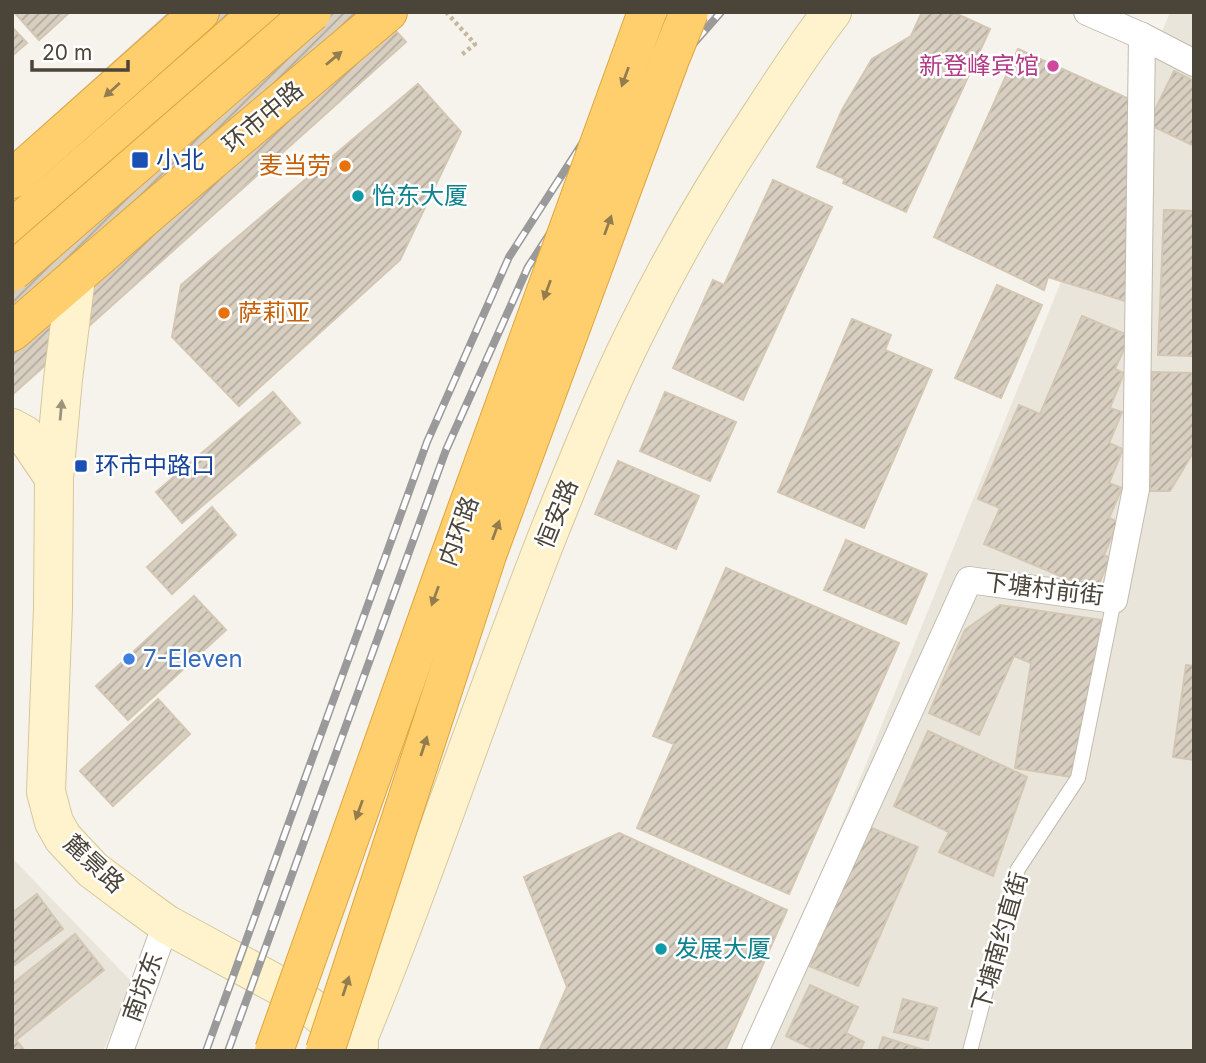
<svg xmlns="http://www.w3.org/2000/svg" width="1206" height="1063" viewBox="0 0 1206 1063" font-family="Inter,'Noto Sans SC',sans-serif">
  <defs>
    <pattern id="building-hatch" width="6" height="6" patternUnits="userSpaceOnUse" patternTransform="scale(1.75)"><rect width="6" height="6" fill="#d8cfc1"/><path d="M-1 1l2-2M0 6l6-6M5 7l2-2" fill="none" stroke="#b1aa9e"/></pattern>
  </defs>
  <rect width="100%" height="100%" fill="#f6f3ec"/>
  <g fill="#eae5da">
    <polygon points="1170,12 1194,12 1194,1051 750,1051"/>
    <polygon points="12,858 133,983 103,1051 12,1051"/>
  </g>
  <g fill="url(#building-hatch)" stroke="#d3c7b4" stroke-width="2">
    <polygon points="14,12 70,12 39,40"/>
    <polygon points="170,12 379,12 406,42 12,395 12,154"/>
    <polygon points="922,12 953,12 990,29 906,212 843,183 845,179 817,167 842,110 872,59 911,36"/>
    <polygon points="12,27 27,43 12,56"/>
    <polygon points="1018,49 1129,99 1128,302 1048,277 1044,290 934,237"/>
    <polygon points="1174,71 1194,81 1194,146 1148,124"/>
    <polygon points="418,84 461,132 400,260 239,406 172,337 181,285"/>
    <polygon points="773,180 832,207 743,400 673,368 713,280 724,285"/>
    <polygon points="1164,210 1194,211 1194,356 1158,355"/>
    <polygon points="997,285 1042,305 1001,398 955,378"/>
    <polygon points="1082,316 1130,336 1115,369 1124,373 1110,408 1122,412 1109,443 1123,449 1109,483 1122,488 1109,518 1118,522 1104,555 1110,558 1096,591 984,544 1000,508 978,499 1019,405 1040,414"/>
    <polygon points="852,319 891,335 885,350 932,370 864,528 778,492"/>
    <polygon points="1152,372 1194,373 1194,451 1170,491 1150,491"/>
    <polygon points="273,392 300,423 182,523 156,492"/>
    <polygon points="665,392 736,422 710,481 640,451"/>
    <polygon points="618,461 699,496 676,549 595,514"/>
    <polygon points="212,507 236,535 172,594 147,567"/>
    <polygon points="846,540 927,574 906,624 824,590"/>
    <polygon points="726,568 899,643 789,894 637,828 674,744 653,736"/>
    <polygon points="194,596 226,630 128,720 96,686"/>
    <polygon points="1000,605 1102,620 1078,778 1015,768 1031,663 1014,656 979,735 929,713 965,630"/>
    <polygon points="1186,665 1194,666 1194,760 1173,757"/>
    <polygon points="158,699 190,734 113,806 80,771"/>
    <polygon points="928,731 1027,777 993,876 939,852 949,832 894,806"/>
    <polygon points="869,827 918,847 858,986 809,966"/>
    <polygon points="619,833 787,910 725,1051 539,1051 567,987 524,877"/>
    <polygon points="37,894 63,929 12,967 12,913"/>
    <polygon points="75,934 104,970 16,1040 25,1051 12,1051 12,984"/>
    <polygon points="810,985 858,1007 846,1033 864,1042 860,1051 817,1051 786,1036"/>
    <polygon points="903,999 937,1008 928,1040 894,1032"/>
    <polygon points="883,1037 927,1051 878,1051"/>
  </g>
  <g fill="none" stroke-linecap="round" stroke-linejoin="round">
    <defs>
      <polyline id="lane" points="970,1051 1018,869 1078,778 1114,600"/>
      <g id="street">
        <polyline points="1087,12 1142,36 1194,63"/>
        <polyline points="120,1051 166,924"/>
        <polyline points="755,1051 969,580 1114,600 1136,489 1142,36"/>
      </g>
      <g id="secondary">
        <polyline points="76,277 63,379 54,478 53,608 46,792 54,822 63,838 93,870 133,900 166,924 280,986 313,1009 359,1045"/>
        <polyline points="12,428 25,435 54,478"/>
        <path d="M353,1051C425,878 482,701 551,527C578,461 604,395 636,331C673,256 716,182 763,112C785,78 807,44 832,12"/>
      </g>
      <g id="highway">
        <polyline points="12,179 200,12"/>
        <polyline points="12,229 260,12"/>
        <polyline points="12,332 153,210 388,12"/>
      </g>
    </defs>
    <use href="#lane" stroke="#c2bbae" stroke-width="16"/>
    <use href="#street" stroke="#c2bbae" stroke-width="28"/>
    <use href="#secondary" stroke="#d6c79b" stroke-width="40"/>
    <use href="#highway" stroke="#e0a43c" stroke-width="40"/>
    <polyline stroke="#c4b79f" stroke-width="4.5" stroke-dasharray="3.5 3.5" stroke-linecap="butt" points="446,12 475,44 460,56"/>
    <use href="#lane" stroke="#fff" stroke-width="14"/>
    <use href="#street" stroke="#fff" stroke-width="26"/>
    <use href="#secondary" stroke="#fff3cd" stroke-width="38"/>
    <use href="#highway" stroke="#ffcf6e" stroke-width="38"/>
    <defs>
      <g id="rail">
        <polyline points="206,1051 427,442 509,257 598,119 692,12"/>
        <polyline points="228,1051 446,450 528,267 616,132 721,12"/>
      </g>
    </defs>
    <use href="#rail" stroke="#9a9a9a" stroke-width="8"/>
    <use href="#rail" stroke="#fff" stroke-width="5" stroke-dasharray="16" stroke-linecap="butt"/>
    <defs>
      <g id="highway-bridge">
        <polyline points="12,272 312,12"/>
        <polyline points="274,1051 443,575 647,12"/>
        <polyline points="325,1051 487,555 670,59 689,12"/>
      </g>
    </defs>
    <use href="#highway-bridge" stroke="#e0a43c" stroke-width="40" stroke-linecap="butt"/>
    <use href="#highway-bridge" stroke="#ffcf6e" stroke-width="38"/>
  </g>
  <defs><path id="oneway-solid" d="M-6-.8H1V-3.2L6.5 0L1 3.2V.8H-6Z" transform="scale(1.75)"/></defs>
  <g fill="#937c4e">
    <use href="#oneway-solid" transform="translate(334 58) rotate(-40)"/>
    <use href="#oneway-solid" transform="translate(625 77) rotate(110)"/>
    <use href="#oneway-solid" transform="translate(112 90) rotate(138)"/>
    <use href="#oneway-solid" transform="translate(608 225) rotate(-70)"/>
    <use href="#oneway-solid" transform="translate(547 290) rotate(110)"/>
    <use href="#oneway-solid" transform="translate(496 530) rotate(-70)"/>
    <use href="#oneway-solid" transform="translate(435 596) rotate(110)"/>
    <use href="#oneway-solid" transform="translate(424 746) rotate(-72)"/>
    <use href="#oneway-solid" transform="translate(359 810) rotate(110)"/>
    <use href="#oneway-solid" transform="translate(346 986) rotate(-72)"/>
  </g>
  <use fill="#9c937c" href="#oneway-solid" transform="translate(61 410) rotate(-85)"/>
  <circle fill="#d1479c" stroke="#fff" stroke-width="2.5" cx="1053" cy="66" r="7"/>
  <g fill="#1a4fb4" stroke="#fff" stroke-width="2.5">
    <rect x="131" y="151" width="18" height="18" rx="3.5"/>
    <rect x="74" y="459" width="14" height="14" rx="3.5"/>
  </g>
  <g fill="#e8710a" stroke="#fff" stroke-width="2.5">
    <circle cx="345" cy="166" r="7"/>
    <circle cx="224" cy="313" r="7"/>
  </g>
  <g fill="#0f9aa8" stroke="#fff" stroke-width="2.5">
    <circle cx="358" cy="196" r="7"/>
    <circle cx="661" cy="949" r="7"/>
  </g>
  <circle fill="#3f7fe0" stroke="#fff" stroke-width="2.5" cx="129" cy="659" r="7"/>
  <g text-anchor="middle" stroke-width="5" stroke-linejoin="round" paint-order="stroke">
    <g font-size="24" fill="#b23c85" stroke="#fff" text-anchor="end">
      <text x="1039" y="74">新登峰宾馆</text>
    </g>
    <g font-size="24" fill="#4b4439" stroke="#fff">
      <text transform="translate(263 117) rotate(-40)" y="8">环市中路</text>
      <text transform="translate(557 514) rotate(-68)" y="8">恒安路</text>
      <text transform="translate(459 531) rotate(-70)" y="8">内环路</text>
      <text transform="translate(1044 589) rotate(7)" y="8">下塘村前街</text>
      <text transform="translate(94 864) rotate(43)" y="8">麓景路</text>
      <text transform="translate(1000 942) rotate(-74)" y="8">下塘南约直街</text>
      <text transform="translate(143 987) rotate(-70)" y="8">南坑东</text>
    </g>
    <g font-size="24" fill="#164399" stroke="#fff" text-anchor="start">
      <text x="156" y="168">小北</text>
      <text x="95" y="474">环市中路口</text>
    </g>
    <g font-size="24" fill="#c56008" stroke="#fff" text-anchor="end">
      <text x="331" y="174">麦当劳</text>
      <text x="238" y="321" text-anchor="start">萨莉亚</text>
    </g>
    <g font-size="24" fill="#0d838f" stroke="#fff" text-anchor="start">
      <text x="372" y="204">怡东大厦</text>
      <text x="675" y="957">发展大厦</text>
    </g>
    <g font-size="24" fill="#366cbe" stroke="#fff" text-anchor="start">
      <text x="143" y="667">7-Eleven</text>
    </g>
  </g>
  <rect width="1206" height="1063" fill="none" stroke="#4b4439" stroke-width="28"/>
  <path d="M32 60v10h96v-10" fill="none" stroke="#4b4439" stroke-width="3.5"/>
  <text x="42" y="60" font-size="21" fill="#4b4439" stroke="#ffffff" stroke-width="5" paint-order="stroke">20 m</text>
</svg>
